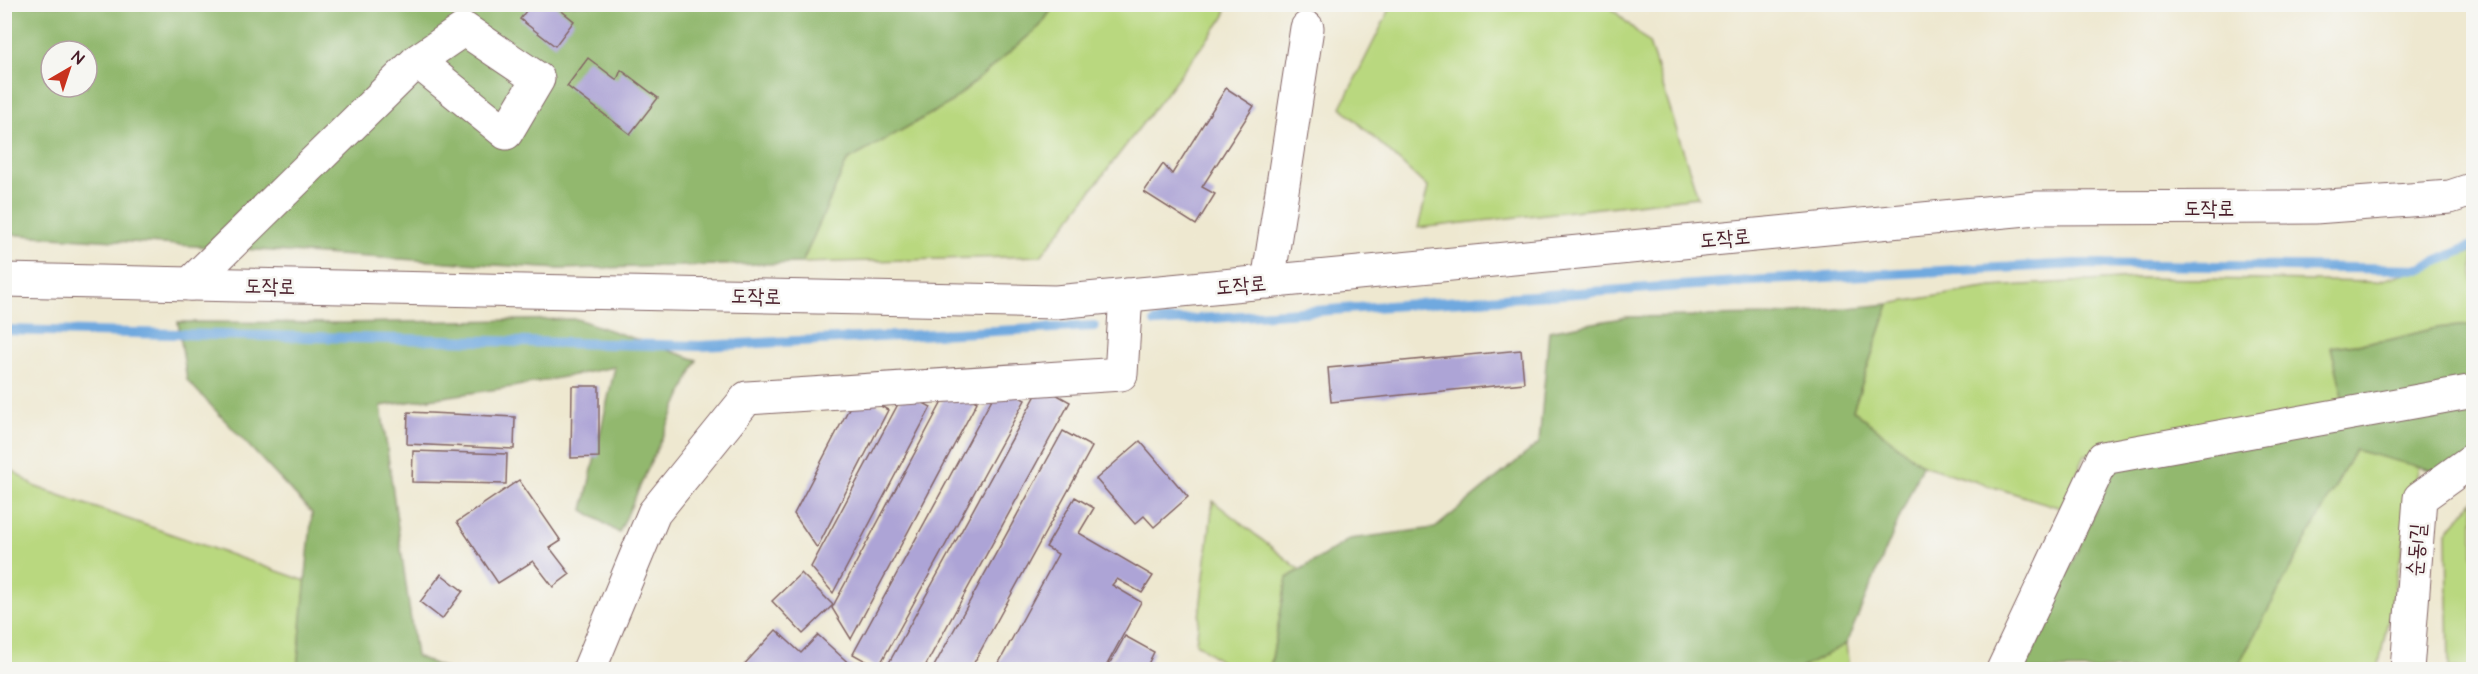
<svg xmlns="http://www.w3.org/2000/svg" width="2478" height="674" viewBox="0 0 2478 674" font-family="'Architects Daughter','Poor Story',sans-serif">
  <rect width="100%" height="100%" fill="#f6f6f2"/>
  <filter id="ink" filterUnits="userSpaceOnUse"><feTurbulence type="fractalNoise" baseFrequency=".0167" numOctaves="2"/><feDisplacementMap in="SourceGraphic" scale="12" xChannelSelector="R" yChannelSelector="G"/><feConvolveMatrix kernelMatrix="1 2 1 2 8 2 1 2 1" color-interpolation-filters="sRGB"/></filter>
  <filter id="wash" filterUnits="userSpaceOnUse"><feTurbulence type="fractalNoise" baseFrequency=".008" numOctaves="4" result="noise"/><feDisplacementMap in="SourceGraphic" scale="24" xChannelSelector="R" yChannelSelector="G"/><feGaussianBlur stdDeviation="1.35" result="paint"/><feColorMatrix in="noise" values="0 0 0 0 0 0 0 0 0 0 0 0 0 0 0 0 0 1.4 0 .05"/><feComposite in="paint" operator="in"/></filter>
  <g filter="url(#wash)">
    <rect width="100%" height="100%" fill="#eee8d0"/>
    <g fill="#b9d87f" stroke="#827c55" stroke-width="1.5">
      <polygon points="1055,5 1226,5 1225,16 1041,256 802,263 847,161 950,103 1040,26"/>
      <polygon points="1392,5 1608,5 1649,43 1698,197 1418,228 1428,188 1341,107"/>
      <polygon points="2473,251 2473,325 2436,328 2389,340 2331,347 2345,404 2085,455 2061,508 1922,465 1853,410 1889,304 1991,287 2137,278 2377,282"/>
      <polygon points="2355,450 2419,466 2378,669 2296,670 2238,663"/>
      <polygon points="4,464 36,487 306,581 297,669 5,669"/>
      <polygon points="1213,501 1300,570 1287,578 1270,669 1231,669 1196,643"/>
      <polygon points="2473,501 2473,669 2449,669 2447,532"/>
      <polygon points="1846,644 1849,669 1798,669"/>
    </g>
    <g fill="#92b86e" stroke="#6e6c4c" stroke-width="1.5" fill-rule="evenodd">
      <path d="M5,5H1055L1040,26L950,103L847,161L802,263L559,269L5,234ZM51,51H87V87H51Z"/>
      <polygon points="1889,304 1853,410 1922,465 1846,644 1798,670 1270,669 1287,578 1350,539 1435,528 1539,443 1549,331 1627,317 1775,315"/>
      <polygon points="577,319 697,360 619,533 583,510 615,367 512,387 381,406 416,656 446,669 297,669 312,513 187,380 178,322 344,323"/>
      <polygon points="2473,325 2473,481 2355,450 2236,669 2024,670 2115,467 2345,404 2331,347 2389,340 2436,328"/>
    </g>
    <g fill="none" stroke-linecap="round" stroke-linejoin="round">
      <g stroke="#70a9df" stroke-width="10">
        <polyline points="1155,322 1767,280 2076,264 2420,269 2474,245"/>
        <polyline points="4,330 700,346 1094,326"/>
      </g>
    </g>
    <g id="blocks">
      <g fill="#ada4d6">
        <polygon points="531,4 553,4 574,21 555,46 520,19"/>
        <polygon points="588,58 617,80 621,70 658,98 630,134 567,86"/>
        <polygon points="1226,88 1254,106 1202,187 1215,194 1196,225 1144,192 1163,164 1172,174"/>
        <polygon points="1521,350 1524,383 1331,402 1328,368"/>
        <polygon points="572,386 599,386 599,457 571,458"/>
        <polygon points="999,386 1025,400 878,668 853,654"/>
        <polygon points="1041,386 1070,402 923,670 885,670"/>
        <polygon points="950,387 977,402 851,639 832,608"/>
        <polygon points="857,393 888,410 817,548 794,514"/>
        <polygon points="904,393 931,407 833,593 811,567"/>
        <polygon points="408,412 515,417 514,449 407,444"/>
        <polygon points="1063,431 1092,447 970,670 932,670"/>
        <polygon points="1140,441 1188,497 1154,527 1144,516 1135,524 1096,479"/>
        <polygon points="413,451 507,454 506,484 412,482"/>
        <polygon points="519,480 561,541 550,548 570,574 553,587 533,561 498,583 457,522"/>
        <polygon points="1075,497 1094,508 1079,533 1153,576 1142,593 1117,579 1112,585 1141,602 1104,670 995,670 1058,554 1046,547"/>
        <polygon points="801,573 833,605 803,634 772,601"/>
        <polygon points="441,574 463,591 442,619 420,602"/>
        <polygon points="776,630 801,653 818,635 856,670 739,670"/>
        <polygon points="1125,636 1154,652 1145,670 1106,670"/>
      </g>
    </g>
  </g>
  <g filter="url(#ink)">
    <use href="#blocks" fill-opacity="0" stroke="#836565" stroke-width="1.5"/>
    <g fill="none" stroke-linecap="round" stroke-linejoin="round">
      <defs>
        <g id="minor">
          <polyline points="4,280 1056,302 2037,208 2315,207 2450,197 2474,189"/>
          <polyline points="1268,282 1307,28"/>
          <polyline points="190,284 417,61 464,29 538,79 506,133 417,61"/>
          <polyline points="589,670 654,513 747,398 1121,374 1126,295"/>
          <polyline points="2003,670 2103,458 2474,391"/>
          <polyline points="2407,670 2420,498 2474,459"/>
        </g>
      </defs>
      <use href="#minor" stroke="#836565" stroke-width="35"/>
      <use href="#minor" stroke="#fff" stroke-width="33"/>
    </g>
  </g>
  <g text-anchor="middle" stroke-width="5" stroke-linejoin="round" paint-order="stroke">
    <g font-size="21" fill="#4a1f2b" stroke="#f6f6f2">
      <text x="2209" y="215">도작로</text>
      <text transform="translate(1725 238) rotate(-5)" y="7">도작로</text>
      <text transform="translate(1241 285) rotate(-5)" y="7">도작로</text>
      <text transform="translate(270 286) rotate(1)" y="7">도작로</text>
      <text transform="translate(756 296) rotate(1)" y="7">도작로</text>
      <text transform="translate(2416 550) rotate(-86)" y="7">순동1길</text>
    </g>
  </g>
  <rect width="2478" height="674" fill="none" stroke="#f6f6f2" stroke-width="24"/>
  <g transform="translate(69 69) rotate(39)"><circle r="28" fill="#f6f6f2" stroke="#b1a0a2" stroke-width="1.5"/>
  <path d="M0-4.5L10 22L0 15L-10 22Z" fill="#c8321e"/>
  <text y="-9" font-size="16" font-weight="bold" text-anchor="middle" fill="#4a1f2b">N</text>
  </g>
</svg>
